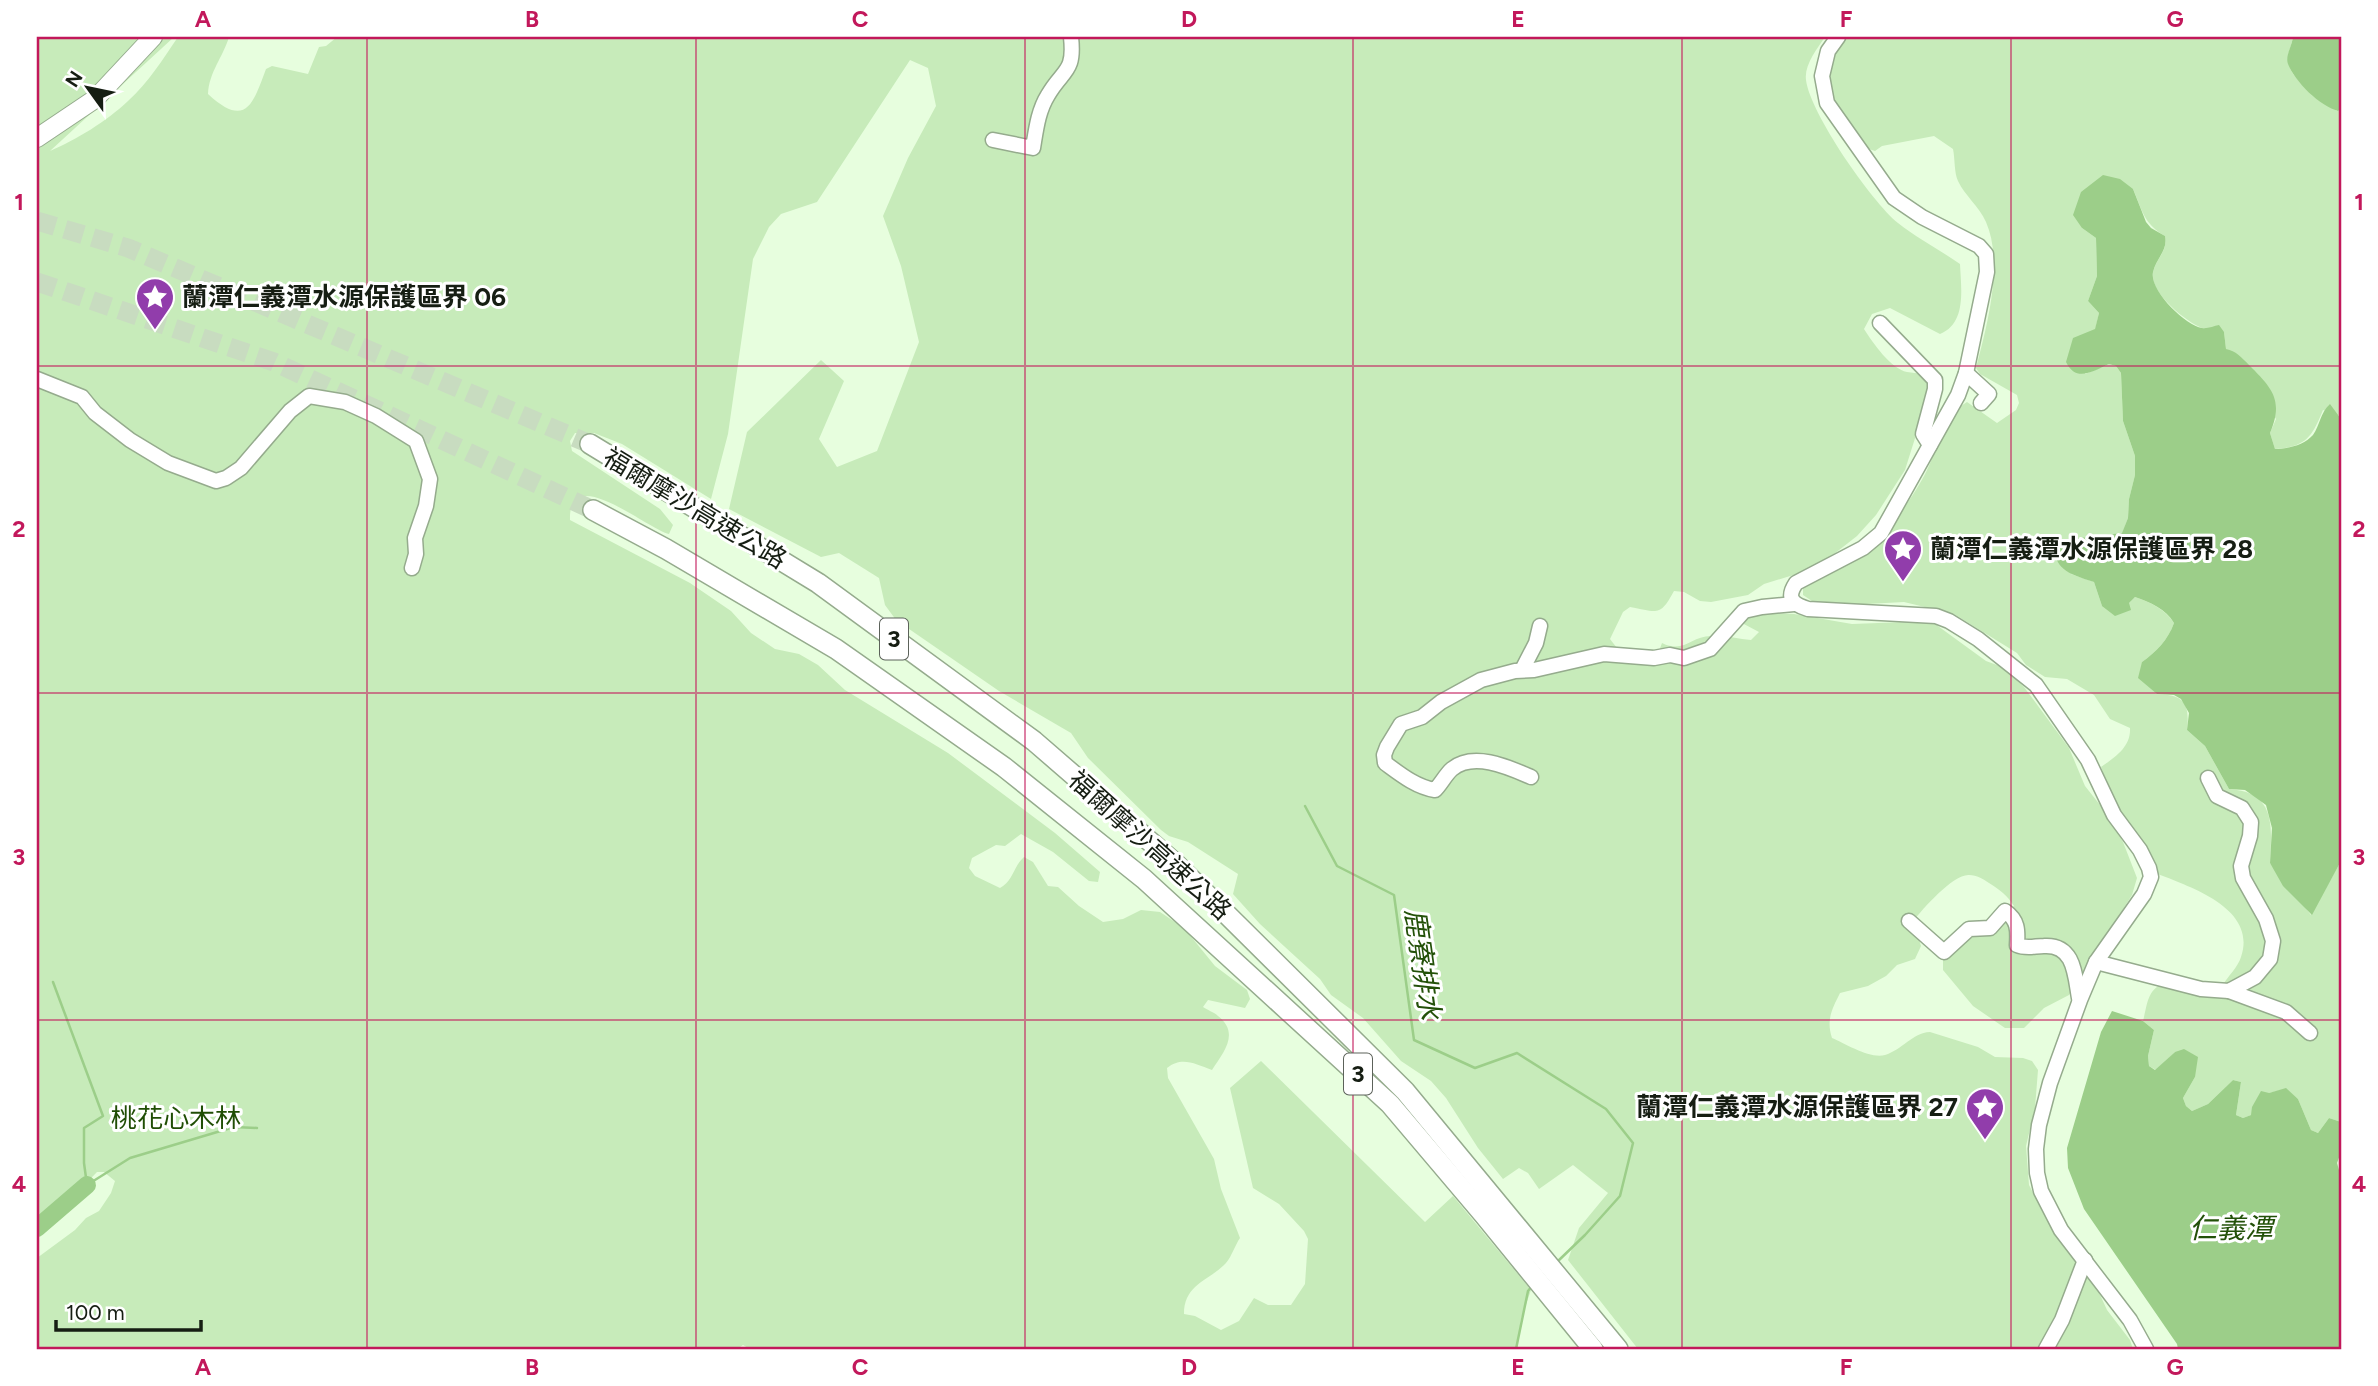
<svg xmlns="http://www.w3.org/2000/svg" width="2378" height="1386" viewBox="0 0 2378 1386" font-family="Figtree,'Noto Sans TC',sans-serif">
  <rect width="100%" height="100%" fill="#e7fede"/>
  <g fill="#c7ebba">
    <path d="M37,37H174L50,151C76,140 107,121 128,101C148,83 163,59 178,37H229C223,57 209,72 208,94C246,129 253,104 266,69L272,66L308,74L319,47L326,46L337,37H1825C1817,49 1804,65 1806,80C1810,113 1871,201 1898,223C1917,238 1940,250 1960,264C1961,288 1967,323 1940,334L1890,308L1872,314L1864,329C1873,343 1891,369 1907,372C1918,374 1924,372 1934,378L1905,470L1876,515L1857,536L1834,554L1800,573L1764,584L1748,595L1711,602L1700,601L1684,592L1674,591C1660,617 1658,612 1630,607L1623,612L1610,639C1621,654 1635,670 1655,662L1662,643C1684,654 1691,636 1711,636C1724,635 1738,639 1751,640L1759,632L1742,623L1744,612L1794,614L1852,624L1931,621L1986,661L2005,668L2024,687L2069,748L2085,786L2108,815L2123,842L2137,878L2132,895L2069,995L2044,1008L2024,1028H2005L1973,1006L1943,970V960L1962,937L1980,931L2014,906C2007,895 2000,890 1989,883C1983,879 1977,875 1969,875C1953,874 1923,909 1913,921L1921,946L1915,959L1897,965L1886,976L1868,986L1840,993C1832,1009 1826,1020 1832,1038C1846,1044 1870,1059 1885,1055C1902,1050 1912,1033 1930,1032L1978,1047L1995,1057L2023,1058L2032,1061L2038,1070L2035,1108L2026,1146L2029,1185L2047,1220L2091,1275L2107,1310L2130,1340L2133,1349H1638L1568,1260L1579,1228L1608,1193L1573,1165L1539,1189L1528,1173L1519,1168L1503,1179L1478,1148L1446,1098L1431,1081L1401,1061L1363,1018L1331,995L1320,979L1260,924L1233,894L1238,874L1188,842L1169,836L1161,830L1088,758L1071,733L999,691L896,620L885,605L879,578L839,553L821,557L729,509L747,432L821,360L844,381L819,439L837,467L877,451L919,342L901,266L883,216L908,158L936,106L928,68L910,60L817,202L781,214L769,227L753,259L728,434L711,499L622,444L594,433H575L570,441L572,451L660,509L673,525L669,534C647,529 568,461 570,520L690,583L731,611L751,633L775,649L799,654L818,665L845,690L948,753L1055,833L1100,872L1098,882L1089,881L1053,852L1021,834L1005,846L996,845L972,858L969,868L975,876L1000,888C1013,881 1013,867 1024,857L1033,862L1048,886L1058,887L1079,906L1103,922L1123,919L1141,910L1160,912L1184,928L1215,966L1247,990L1250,999L1245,1008L1208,1000L1203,1007C1207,1010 1214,1012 1218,1016C1240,1033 1224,1052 1212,1070C1195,1064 1182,1056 1167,1068L1168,1078L1214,1159L1221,1189L1240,1238C1235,1245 1232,1256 1226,1263C1209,1281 1184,1284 1184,1314L1195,1316L1221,1330L1239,1321L1254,1298L1268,1305H1291L1305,1284L1308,1239L1304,1231L1279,1204L1253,1188L1230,1088L1261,1061L1425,1222L1453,1196L1531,1290L1521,1319L1517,1349H750L743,1345L737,1349H37V1258L75,1230L86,1218L99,1211L111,1193L115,1181L104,1172H97L37,1234Z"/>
    <path d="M1839,37H2293C2292,44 2288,52 2288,58C2287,79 2322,101 2337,111L2341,108V419L2340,416L2323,410C2312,437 2306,447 2275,449L2270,433L2276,419L2226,349L2224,332C2217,331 2209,330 2202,328C2185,321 2149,292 2153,272C2156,259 2168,251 2165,236C2144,224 2142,210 2133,189L2082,228L2096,238L2097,276L2088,301L2099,313L2085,374L2109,364L2116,366L2121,373L2123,421L2135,456V475L2129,499L2128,518L2122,534L2071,539V574L2094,582L2102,606L2129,603L2135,597C2150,602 2165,609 2174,623C2168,640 2156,652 2142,662L2156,694C2184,695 2190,702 2187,730L2205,746L2229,789C2276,792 2272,826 2270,863L2311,915L2341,861V1122L2329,1118L2318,1133L2311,1130L2298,1099L2286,1089L2269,1093L2251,1115L2243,1118L2236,1115L2241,1082L2233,1080L2208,1104L2192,1111L2186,1106L2183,1098L2195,1077L2175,1052L2156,1070L2149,1066L2148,1056L2154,1030L2143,1021C2147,1007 2147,989 2163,984L2223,985C2228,976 2238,967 2241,957C2258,907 2187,886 2153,872C2134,838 2114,804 2101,767C2115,757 2131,747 2130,728L2110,719L2094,695L2067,679L2045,677L2026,665L2017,653L1954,614L1904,602L1829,606L1815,603L1803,595V587C1834,569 1866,551 1890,524C1903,511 1919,487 1927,470C1938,448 1944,415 1967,402L1997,423L2016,410L2019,403L2017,395L1980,374L1976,368C1987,326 2004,263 1986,222C1979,206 1965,196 1958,181C1954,173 1955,158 1953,149L1934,136L1882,146L1875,151L1869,149L1838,117L1826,81Z"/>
  </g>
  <g fill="#9cce89">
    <path d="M2293,37H2341V108L2338,111C2320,106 2295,82 2288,64C2285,56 2292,46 2293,37Z"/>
    <path d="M2103,175L2120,179L2133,189L2146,222L2151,228L2165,236C2168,251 2156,258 2153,272C2149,290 2185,325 2202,328C2207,329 2214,326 2219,325L2224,332L2226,349C2236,351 2241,357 2249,365C2272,388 2284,400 2270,433L2275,449C2288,449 2304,445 2313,435C2320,425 2320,413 2330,404L2341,419V861L2312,915L2283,886L2270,863L2272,828L2266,805L2245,790L2229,789L2205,746L2187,730L2189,713L2181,699L2174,695L2157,694L2138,678L2142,662C2156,652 2168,640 2174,623C2166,609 2150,602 2135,597L2129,603L2131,610L2115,616L2102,606L2094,582C2077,576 2053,571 2056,549L2071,539L2122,533L2128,518L2129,499L2135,475V456L2123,421L2121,373L2116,366L2109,364C2093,371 2076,383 2066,362L2073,338L2095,329L2099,313L2088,301L2097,276L2096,238L2082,228L2073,215L2081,192Z"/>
    <polygon points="2112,1011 2143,1021 2154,1030 2148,1056 2149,1066 2155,1070 2175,1052 2184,1049 2198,1057 2195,1077 2183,1098 2186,1106 2192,1111 2208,1104 2233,1080 2241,1082 2236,1115 2243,1118 2251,1115 2252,1107 2261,1091 2269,1093 2286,1088 2298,1099 2311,1130 2318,1133 2329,1118 2341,1122 2341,1152 2337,1163 2341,1177 2341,1349 2178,1349 2177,1344 2084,1209 2068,1168 2067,1148 2101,1032"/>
  </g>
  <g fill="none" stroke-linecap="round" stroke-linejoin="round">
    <g stroke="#9cce89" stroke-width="2.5">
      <polyline points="1305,806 1337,866 1394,895 1414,1040 1475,1068 1517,1053 1606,1109 1633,1143 1620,1196 1585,1235 1557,1262"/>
      <polyline points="53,982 103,1116 84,1128 84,1163 87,1185 130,1158 234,1127 257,1128"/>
      <polyline points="1516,1349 1528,1291 1532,1286"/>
    </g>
    <polyline stroke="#9cce89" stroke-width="18" points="37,1228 87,1185"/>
    <g stroke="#c8dcc0" stroke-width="19" stroke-dasharray="19 10" stroke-linecap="butt">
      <polyline points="37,221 128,248 590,444"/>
      <polyline points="37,282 274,362 593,510"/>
    </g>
    <defs>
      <g id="minor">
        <path d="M1838,37L1828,51L1822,76L1827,103L1894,198L1922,217L1979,246L1986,254L1987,272L1966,373L1958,395L1881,533L1863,548L1796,583C1786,598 1792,604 1808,609L1936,616L1949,621L1978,639L2036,685L2088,760L2114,815L2140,850L2149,868L2151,877L2144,894L2096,962L2080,1000L2050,1083L2039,1125L2036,1149L2037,1173L2041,1191L2061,1230L2130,1320L2146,1349"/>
        <path d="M993,140L1033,148C1036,130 1038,111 1048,95C1063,69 1075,73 1071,37"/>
        <polyline points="1880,323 1935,380 1935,389 1923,434 1930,445"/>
        <polyline points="1966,373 1989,394 1981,403"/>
        <polyline points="37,379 82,397 95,413 130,440 168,463 216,481 226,478 241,468 290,411 309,396 345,402 376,416 416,441 430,479 426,506 415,538 416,554 412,568"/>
        <polyline points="1522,670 1536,643 1540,626"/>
        <path d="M1531,777C1510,768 1474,751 1452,769C1446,774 1441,784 1435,790C1416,787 1400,774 1385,763L1384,755L1387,747L1401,724L1422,717L1441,702L1481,680L1515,671L1534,670L1604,654L1654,658L1670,655L1684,658L1710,649L1744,611L1762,607L1794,604"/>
        <path d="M1909,921L1944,952L1969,929L1990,928L2005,911C2018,920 2018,930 2017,945C2026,949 2035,946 2044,946C2075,944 2075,976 2079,998"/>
        <polyline points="2096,962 2201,989 2229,991 2255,977 2270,959 2273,941 2266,919 2243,878 2241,866 2250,836 2251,822 2242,808 2217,796 2208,778"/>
        <polyline points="2229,991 2286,1012 2310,1033"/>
        <polyline points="2046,1349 2062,1320 2085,1260"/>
      </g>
      <polyline id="major" points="37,138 95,99 153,37"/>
      <g id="highway">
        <polyline points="590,444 818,583 1034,741 1176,864 1405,1091 1618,1349"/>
        <polyline points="593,510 666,549 836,649 1004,767 1144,879 1390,1104 1484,1215 1593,1349"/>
      </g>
    </defs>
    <use href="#minor" stroke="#95ab8d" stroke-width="17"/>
    <use href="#major" stroke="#95ab8d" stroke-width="20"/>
    <use href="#highway" stroke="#95ab8d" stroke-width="22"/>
    <use href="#minor" stroke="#fff" stroke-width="14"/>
    <use href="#major" stroke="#fff" stroke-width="18"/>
    <use href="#highway" stroke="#fff" stroke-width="19"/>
  </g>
  <path fill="none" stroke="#c2185b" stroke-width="2" stroke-opacity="0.55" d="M367,37V1349M696,37V1349M1025,37V1349M1353,37V1349M1682,37V1349M2011,37V1349M37,366H2341M37,693H2341M37,1020H2341"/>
  <defs>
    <symbol id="sight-pin" viewBox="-11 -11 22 30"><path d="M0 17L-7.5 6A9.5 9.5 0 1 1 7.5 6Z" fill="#913dab" stroke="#fff"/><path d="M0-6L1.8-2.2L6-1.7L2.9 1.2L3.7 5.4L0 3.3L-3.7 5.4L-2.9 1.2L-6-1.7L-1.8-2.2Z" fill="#fff"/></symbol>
  </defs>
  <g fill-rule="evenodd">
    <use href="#sight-pin" x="133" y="275" width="44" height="60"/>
    <use href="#sight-pin" x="1881" y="527" width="44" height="60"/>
    <use href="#sight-pin" x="1963" y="1085" width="44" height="60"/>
  </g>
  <g text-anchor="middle" stroke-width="6" stroke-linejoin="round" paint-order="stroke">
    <g fill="#fff" stroke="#5c625a" stroke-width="2">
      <rect x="880" y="618.5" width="28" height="41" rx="5"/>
      <rect x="1344" y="1053.5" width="28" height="41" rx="5"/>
    </g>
    <g font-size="24" font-weight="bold" fill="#161e13">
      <text x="894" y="647">3</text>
      <text x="1358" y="1082">3</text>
    </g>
    <g font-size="26" font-weight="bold" fill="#161e13" stroke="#fff" text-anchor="start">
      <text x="182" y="306">蘭潭仁義潭水源保護區界 06</text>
      <text x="1930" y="558">蘭潭仁義潭水源保護區界 28</text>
      <text x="1958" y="1116" text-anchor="end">蘭潭仁義潭水源保護區界 27</text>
    </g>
    <g font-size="26" fill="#161e13" stroke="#fff">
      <text transform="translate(695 508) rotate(31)" y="9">福爾摩沙高速公路</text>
      <text transform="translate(1150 845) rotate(42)" y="9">福爾摩沙高速公路</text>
    </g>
    <g font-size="26" fill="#204e05" stroke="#fff">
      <text x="176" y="1127">桃花心木林</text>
    </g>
    <g font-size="28" font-style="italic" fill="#235109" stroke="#fff">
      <text transform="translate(1423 964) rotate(82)" y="10">鹿寮排水</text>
      <text x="2231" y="1238">仁義潭</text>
    </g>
  </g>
  <rect width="2378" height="1386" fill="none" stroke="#ffffff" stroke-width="77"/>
  <g transform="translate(88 88) rotate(303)" stroke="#ffffff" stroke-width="5" paint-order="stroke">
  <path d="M0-5L12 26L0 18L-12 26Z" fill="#161e13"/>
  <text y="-10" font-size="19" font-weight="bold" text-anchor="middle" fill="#161e13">N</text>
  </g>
  <path d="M56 1320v10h145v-10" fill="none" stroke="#161e13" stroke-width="3.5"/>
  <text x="66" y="1320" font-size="21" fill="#161e13" stroke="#ffffff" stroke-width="5" paint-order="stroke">100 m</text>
  <rect x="38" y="38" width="2302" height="1310" fill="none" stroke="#c2185b" stroke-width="2.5"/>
  <g font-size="23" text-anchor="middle" font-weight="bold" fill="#c2185b">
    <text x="203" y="27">A</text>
    <text x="532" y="27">B</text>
    <text x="860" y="27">C</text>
    <text x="1189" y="27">D</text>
    <text x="1518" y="27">E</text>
    <text x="1846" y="27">F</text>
    <text x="2175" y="27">G</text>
    <text x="19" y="210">1</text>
    <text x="2359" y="210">1</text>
    <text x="19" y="537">2</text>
    <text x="2359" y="537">2</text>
    <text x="19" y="865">3</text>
    <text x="2359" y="865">3</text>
    <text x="19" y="1192">4</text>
    <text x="2359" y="1192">4</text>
    <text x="203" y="1375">A</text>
    <text x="532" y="1375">B</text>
    <text x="860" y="1375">C</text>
    <text x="1189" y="1375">D</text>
    <text x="1518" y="1375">E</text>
    <text x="1846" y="1375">F</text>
    <text x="2175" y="1375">G</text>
  </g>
</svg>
